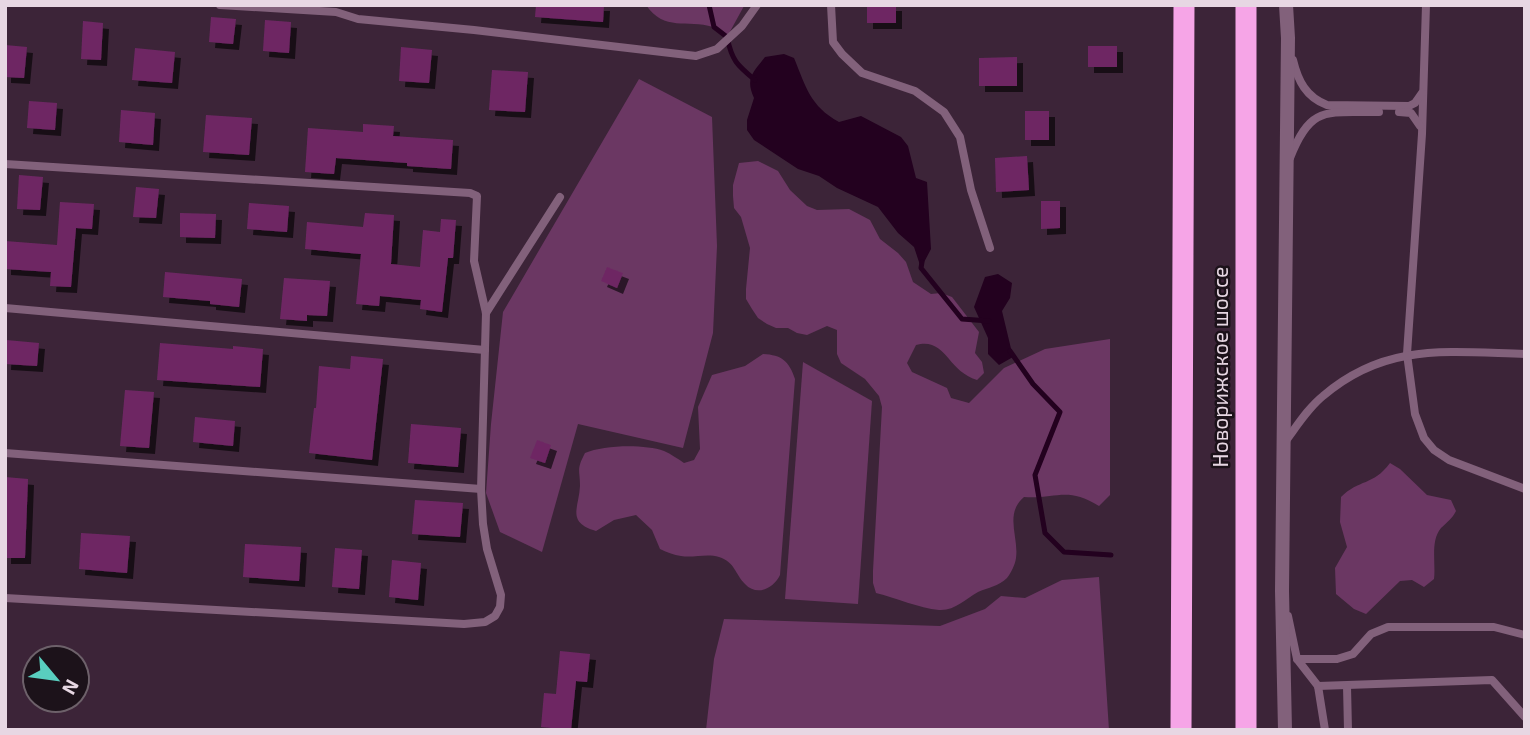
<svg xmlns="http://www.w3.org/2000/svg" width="1530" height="735" viewBox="0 0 1530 735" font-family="'Exo 2',sans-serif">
  <defs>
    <filter id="shadow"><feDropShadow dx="6" dy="6" stdDeviation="0" flood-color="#0009"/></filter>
  </defs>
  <rect width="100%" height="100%" fill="#3c2438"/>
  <g fill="#6b3763">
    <path d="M646,5H744V6L727,37C723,34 718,29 713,27C687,19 664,32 646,5Z"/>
    <polygon points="639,79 712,117 717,246 713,333 683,448 578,424 542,552 500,532 486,493 491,424 503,312"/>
    <path d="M758,161L778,171L790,190L807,206L817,210L849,209L870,220L880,239L898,253L906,262L913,282L931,294L941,293L952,297L979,332L975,353L982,362L984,373L977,380C947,371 946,337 916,345L907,363L912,372L947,388L951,398L969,403L1004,368L1045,349L1110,339V495L1099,506C1067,486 1057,499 1024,497C1004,514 1019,537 1016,558C1015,565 1011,573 1007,578C999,586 987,588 978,592C965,599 955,611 939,610C919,608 896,598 876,593L873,583V571L882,407L879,396L865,379L841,363L837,354V330L827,326L807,335L797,333L788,328H776L767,324L758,318L752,309L746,299V289L750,248L741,217L734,208L733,196V185L739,163Z"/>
    <path d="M763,354C782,355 789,361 795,379L780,575C774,588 757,597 745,584C735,574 735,562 719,557C707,553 694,558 681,556C674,555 666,552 660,549L652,530L636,515L614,520L596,531C566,522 579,508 580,486C580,470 576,470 585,453C604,445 644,444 664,451C671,454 678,459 684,463L694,460L700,449L698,407L712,375L745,366Z"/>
    <polygon points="803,362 872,401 858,604 785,599"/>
    <path d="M1390,463L1400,469L1427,495L1451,500L1456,511C1452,519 1447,522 1441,528C1430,541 1436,564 1434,579L1424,587L1412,580L1400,581L1366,614L1354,609L1336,594L1335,568L1347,547L1340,522L1341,497C1359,479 1373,486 1390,463Z"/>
    <polygon points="1099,577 1109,730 706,730 714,659 724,619 940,626 985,609 1001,596 1025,598 1062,580"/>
  </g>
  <g fill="#23011f">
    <path d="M784,54L794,58C806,87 810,106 839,122L861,116L901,137L908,146L916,178L927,182L931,249L921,268L914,247L898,233L878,207L837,188L819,176L798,169L754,140L747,130V120L754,98C745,78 753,73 765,57Z"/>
    <polygon points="998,274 1012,283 1010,298 1002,311 1013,357 999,365 988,354 988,338 974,307 985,277"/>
  </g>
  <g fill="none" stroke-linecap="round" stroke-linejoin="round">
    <g stroke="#23011f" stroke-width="5">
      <path d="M709,5L714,27L727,37C732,61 737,65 755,80"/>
      <polyline points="922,262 921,268 962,319 989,321"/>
      <polyline points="1010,351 1033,384 1060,412 1035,475 1045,533 1064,552 1111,555"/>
    </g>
  </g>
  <g fill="#6e2764" filter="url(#shadow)">
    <polygon points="536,5 604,5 603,22 535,17"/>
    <rect x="867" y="5" width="29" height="18"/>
    <polygon points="211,17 236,19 233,44 209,42"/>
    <polygon points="265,20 291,22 289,53 263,51"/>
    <polygon points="83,21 103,23 101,60 81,59"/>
    <polygon points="5,45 27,47 24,78 5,77"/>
    <rect x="1088" y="46" width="29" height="21"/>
    <polygon points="401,47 432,50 429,83 399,81"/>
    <polygon points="135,48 175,52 172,83 132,80"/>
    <polygon points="1017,57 1017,86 979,86 979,58"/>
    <polygon points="492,70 528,72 525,112 489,110"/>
    <polygon points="29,101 57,103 55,130 27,128"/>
    <polygon points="121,110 155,113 153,145 119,142"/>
    <rect x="1025" y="111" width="24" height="29"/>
    <polygon points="206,115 252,118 249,155 203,152"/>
    <polygon points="363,124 394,126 393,136 453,140 451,169 407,166 407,163 336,158 334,174 305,172 308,128 363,132"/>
    <polygon points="1027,156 1029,190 996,192 995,158"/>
    <polygon points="19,175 43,177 40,210 17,209"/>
    <polygon points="136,187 159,189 156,218 133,217"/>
    <polygon points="1041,201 1060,201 1060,228 1041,229"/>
    <polygon points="60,202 94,204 92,229 76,228 71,287 50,286 51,272 5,269 5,241 57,245"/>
    <polygon points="249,203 289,206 287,232 247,229"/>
    <polygon points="180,213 216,214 215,238 180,237"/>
    <polygon points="365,213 394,215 391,264 420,267 423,230 440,232 441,219 456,220 453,258 448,258 442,312 420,309 421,300 380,296 379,306 356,304 361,254 305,249 307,222 363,227"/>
    <polygon points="607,267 623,273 617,288 601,281"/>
    <polygon points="165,272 242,279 239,307 210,304 210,301 163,297"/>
    <polygon points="284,278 330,281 327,316 307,315 307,321 280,319"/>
    <polygon points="6,340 39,343 37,366 5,364"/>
    <polygon points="160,343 233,349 233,346 263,349 260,387 157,380"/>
    <polygon points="351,356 383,359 372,460 309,453 314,408 316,408 319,366 350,369"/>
    <polygon points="125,390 154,392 149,448 120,446"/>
    <polygon points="195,417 235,421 233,446 193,442"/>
    <polygon points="411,424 461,428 458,467 408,463"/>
    <polygon points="537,440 551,445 545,463 530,458"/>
    <polygon points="5,477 28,479 25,558 5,558"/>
    <polygon points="415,500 463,503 460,537 412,534"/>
    <polygon points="81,533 130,536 127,573 79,569"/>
    <polygon points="245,544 301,547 299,581 243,577"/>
    <polygon points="335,548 362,550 359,589 332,587"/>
    <polygon points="392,560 421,563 418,600 389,597"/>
    <polygon points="560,651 590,654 587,682 576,681 571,730 541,727 544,693 556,694"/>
  </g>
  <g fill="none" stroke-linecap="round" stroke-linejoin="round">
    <g stroke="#82617b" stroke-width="8">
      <polyline points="220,5 336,12 358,19 474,30 696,56 717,49 742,26 757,5"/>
      <polyline points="831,5 833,42 842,54 862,73 915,91 944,112 960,137 971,190 990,248"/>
      <polyline points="1426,5 1422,134 1407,354 1415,414 1424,438 1434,450 1449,460 1525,489"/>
      <path d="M1293,60C1298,81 1306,97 1327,105L1409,106L1415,103L1422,93"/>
      <polyline points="1399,112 1411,113 1420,126"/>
      <path d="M1290,158C1311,104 1327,113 1379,112"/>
      <polyline points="5,164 470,193 477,196 474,261 486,313 481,489 483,524 487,549 501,595 500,607 495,616 485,622 464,624 5,598"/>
      <polyline points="5,308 485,350"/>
      <polyline points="486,313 560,197"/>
      <path d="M1285,442C1297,426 1308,408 1323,396C1386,342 1448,352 1525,354"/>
      <polyline points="5,453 481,489"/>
      <polyline points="1288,616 1297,659 1318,686 1325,730"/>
      <polyline points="1297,659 1337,659 1353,654 1371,634 1388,627 1494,627 1525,635"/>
      <polyline points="1318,686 1492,680 1525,717"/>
      <polyline points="1347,686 1348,730"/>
    </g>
    <polyline stroke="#82617b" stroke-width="14" points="1285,730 1282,591 1288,38 1286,5"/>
    <g stroke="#f6a5e7" stroke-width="21">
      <polyline points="1181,730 1184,5"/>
      <polyline points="1246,730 1246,5"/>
    </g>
  </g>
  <g text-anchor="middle" stroke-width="5" stroke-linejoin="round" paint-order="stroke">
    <g font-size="21" fill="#e7d7e3" stroke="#1c121a">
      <text transform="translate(1221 367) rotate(-90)" y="7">Новорижское шоссе</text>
    </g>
  </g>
  <rect width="1530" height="735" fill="none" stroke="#e7d7e3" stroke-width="14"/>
  <g transform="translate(56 679) rotate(119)"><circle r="33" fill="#1c121a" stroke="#6d616a" stroke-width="2"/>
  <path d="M0-5L12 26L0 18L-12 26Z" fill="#59cebf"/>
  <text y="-10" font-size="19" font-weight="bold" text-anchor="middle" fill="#e7d7e3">N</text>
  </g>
</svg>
